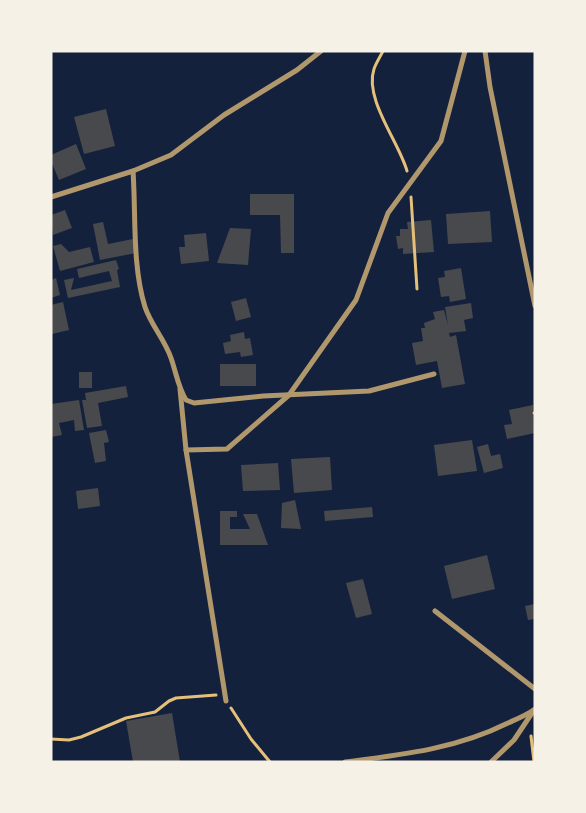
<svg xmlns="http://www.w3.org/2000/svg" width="586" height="813" viewBox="0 0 586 813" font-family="'Work Sans',sans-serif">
  <rect width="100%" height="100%" fill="#14213d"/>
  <g fill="#48494c">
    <polygon points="106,109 115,146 84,154 74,117"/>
    <polygon points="76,144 86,169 59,180 51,161 51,155"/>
    <polygon points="250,194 294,194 294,253 281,253 280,215 250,215"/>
    <polygon points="65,210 72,228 53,235 51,215"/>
    <polygon points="490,211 492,242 448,244 446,214"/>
    <polygon points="431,220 434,252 403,254 403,248 398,249 396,236 400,236 400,229 408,229 407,222"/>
    <polygon points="103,222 108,244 133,239 136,253 100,260 93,224"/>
    <polygon points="230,228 251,229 248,265 217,263"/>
    <polygon points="206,233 209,261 181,264 179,247 185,247 184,235"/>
    <polygon points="61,244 69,252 90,247 94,262 60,271 53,246"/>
    <polygon points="116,260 119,269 117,270 120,287 68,298 64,280 74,278 71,290 112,281 109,271 79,278 77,269"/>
    <polygon points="461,268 466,299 450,302 449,296 441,297 438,278 445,277 444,271"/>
    <polygon points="56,278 60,295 51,298 51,280"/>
    <polygon points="246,298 251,317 236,321 231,302"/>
    <polygon points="63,302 69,330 52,334 51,305"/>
    <polygon points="471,303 473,318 464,320 466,331 449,333 450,337 456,335 465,384 442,388 437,361 416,365 412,343 423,341 421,328 425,328 424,323 435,319 433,312 444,310 448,325 445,307"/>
    <polygon points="244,332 245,339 250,338 253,355 241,357 240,352 225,354 223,343 231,341 230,335"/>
    <rect x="220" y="364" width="36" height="22"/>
    <rect x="79" y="372" width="13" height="16"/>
    <polygon points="126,386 128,397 98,403 102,426 87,428 82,400 86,400 85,393"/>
    <polygon points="79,400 84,430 75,431 74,420 59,423 62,435 51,437 51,404"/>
    <polygon points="533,405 535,433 507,439 504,425 512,424 509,410"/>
    <polygon points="106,430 109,442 104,443 106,461 95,463 89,433"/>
    <polygon points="472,440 477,471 438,476 434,445"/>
    <polygon points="488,444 491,456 500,454 503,468 484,473 477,447"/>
    <polygon points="330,457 332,490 294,493 291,459"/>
    <polygon points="278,463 280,490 243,491 241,465"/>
    <polygon points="98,488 100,506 78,509 76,491"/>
    <polygon points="295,500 301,529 281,528 282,503"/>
    <polygon points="372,507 373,517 325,521 324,511"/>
    <polygon points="220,511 237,511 237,517 230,517 230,529 250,529 243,514 257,514 268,545 220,545"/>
    <polygon points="487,555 495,589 452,599 444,566"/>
    <polygon points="363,579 372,614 356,618 346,583"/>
    <polygon points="535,604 535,619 528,620 525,606"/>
    <polygon points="172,713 180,762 133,762 126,721"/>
  </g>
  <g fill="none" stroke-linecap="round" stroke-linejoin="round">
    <g stroke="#e5c07b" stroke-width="3">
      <path d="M383,51C380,57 376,63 374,69C364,99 399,142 407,171"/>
      <polyline points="411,197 417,289"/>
      <polyline points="534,413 535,413"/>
      <polyline points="231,708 251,739 270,762"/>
      <polyline points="531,736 534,762"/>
      <polyline points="51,739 69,740 81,737 126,718 155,712 169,701 176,698 216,695"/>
    </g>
    <g stroke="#b1986c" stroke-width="5">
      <polyline points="485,51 490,87 535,306"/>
      <path d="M133,171C136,214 132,265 145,307C151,325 165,340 171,358C176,372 178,387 186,400L194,403L263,396L369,391L434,374"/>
      <polyline points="51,197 133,171 171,155 224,115 297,70 321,51"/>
      <polyline points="180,389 186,450 227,449 289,395 356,300 388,213 441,141 465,51"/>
      <polyline points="186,450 226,701"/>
      <polyline points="435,611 535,689"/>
      <path d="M345,762C401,755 456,749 508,723C517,719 527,715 535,709"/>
      <polyline points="491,762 514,740 532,713"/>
    </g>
  </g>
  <rect width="586" height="813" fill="none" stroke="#f6f1e7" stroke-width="105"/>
</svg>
